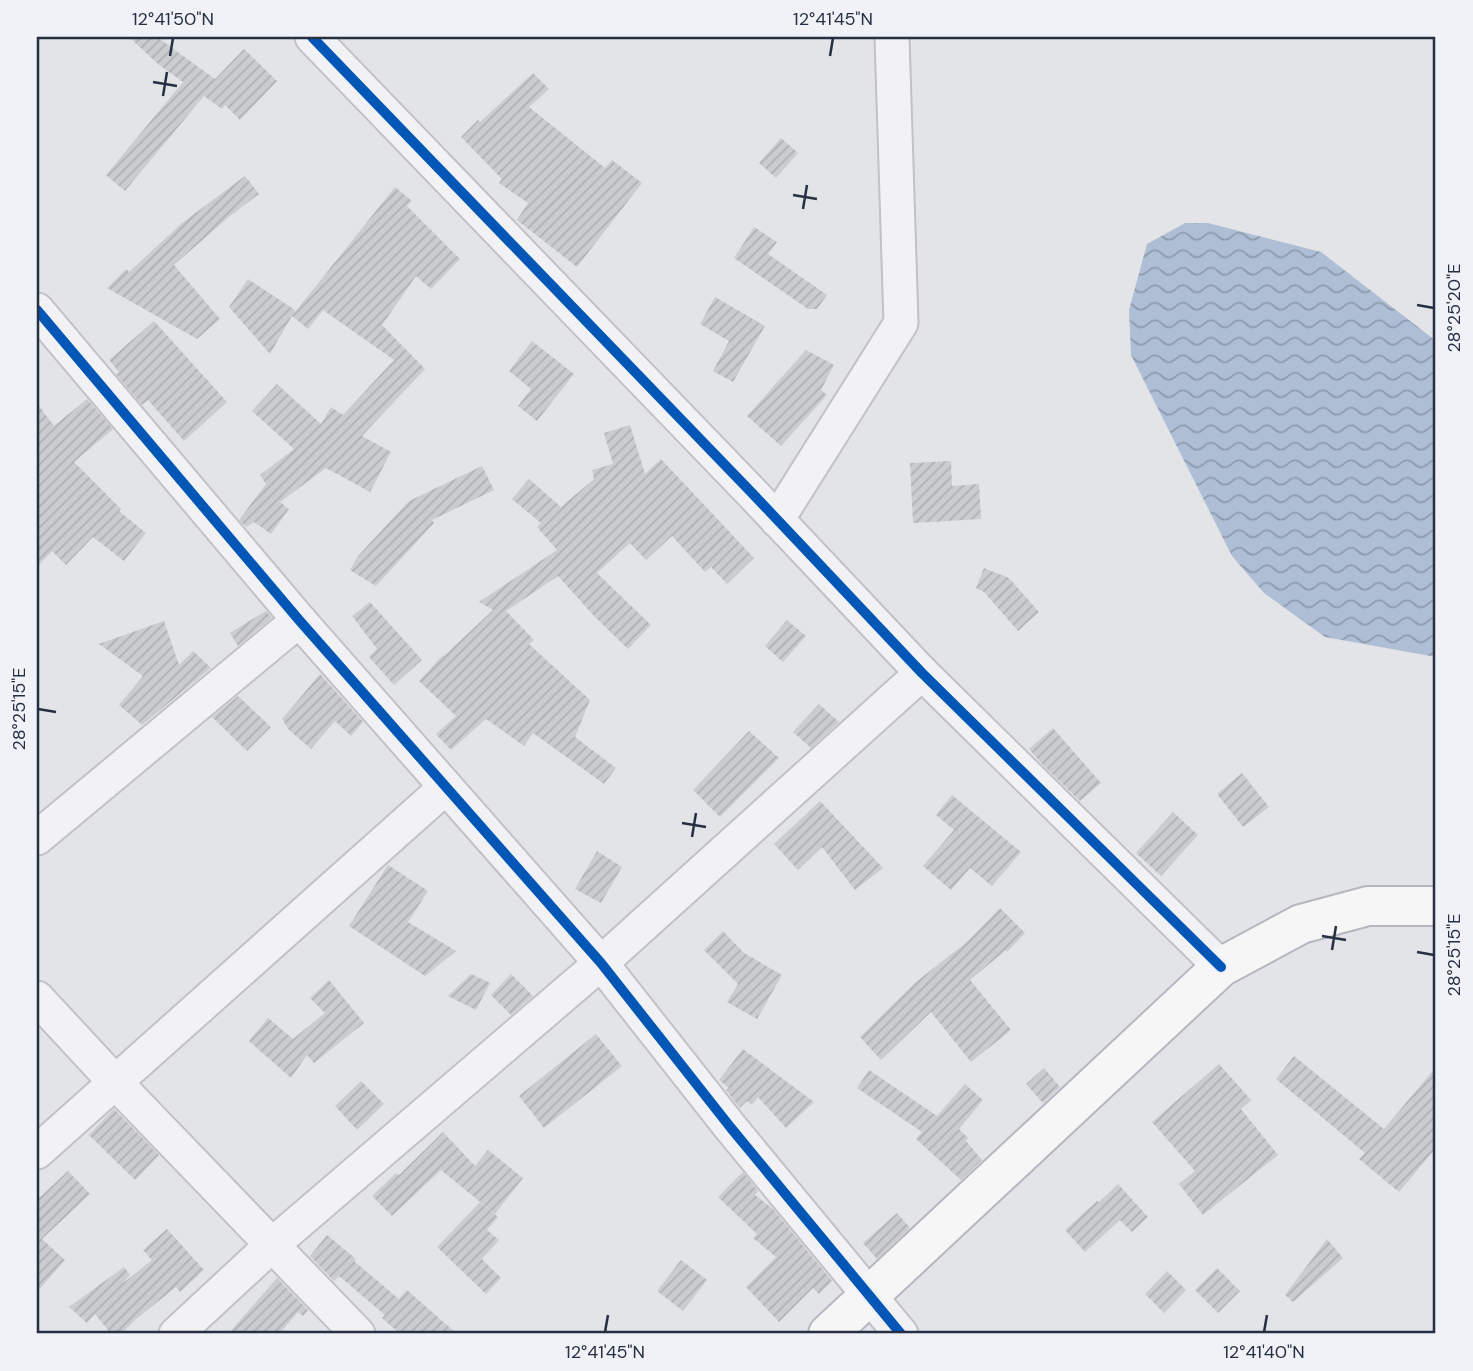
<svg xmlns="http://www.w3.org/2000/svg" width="1473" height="1371" viewBox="0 0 1473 1371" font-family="'DM Sans',sans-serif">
  <defs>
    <pattern id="water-waves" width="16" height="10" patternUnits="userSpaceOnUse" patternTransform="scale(1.75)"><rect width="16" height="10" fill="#aebed5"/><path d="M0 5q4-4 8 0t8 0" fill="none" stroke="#8e9bae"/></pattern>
    <pattern id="building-hatch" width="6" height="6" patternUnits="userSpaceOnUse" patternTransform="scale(1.75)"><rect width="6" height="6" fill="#cbccd0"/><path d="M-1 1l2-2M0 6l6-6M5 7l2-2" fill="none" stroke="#aeb0b4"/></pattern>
  </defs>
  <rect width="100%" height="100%" fill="#e2e4e8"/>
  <polygon fill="url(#water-waves)" points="1185,223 1208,223 1321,252 1436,341 1436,657 1325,637 1264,593 1232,556 1131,355 1129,310 1147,244"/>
  <g fill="url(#building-hatch)">
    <polygon points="129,37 157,37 215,79 244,49 277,81 240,120 225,105 222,109 204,96 125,191 106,175 183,82 158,64"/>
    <polygon points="533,73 549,89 529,107 605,168 612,160 642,183 577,267 517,220 528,203 499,183 502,179 461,137 478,120 480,122"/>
    <polygon points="781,138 798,153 776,178 759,163"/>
    <polygon points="245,176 259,194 230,216 174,265 220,319 197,339 107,288 126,269 129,272 182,223"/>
    <polygon points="395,187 412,201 407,206 460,259 431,289 416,276 382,325 425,369 362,436 391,452 370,492 326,468 280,502 289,509 271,534 254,522 246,527 239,520 266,484 260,475 294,449 252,411 277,384 321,424 331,407 343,415 394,360 323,310 308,329 292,316 270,354 229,307 248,279 295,310 295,312"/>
    <polygon points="754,227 777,242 768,254 827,295 817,309 808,309 734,258"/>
    <polygon points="715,297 765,326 733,382 713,371 729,341 700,324"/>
    <polygon points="154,321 227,402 184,441 148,400 142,405 116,374 119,372 109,360"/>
    <polygon points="532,341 574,374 537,421 518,406 531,389 509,371"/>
    <polygon points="806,350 834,365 821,390 827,395 781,446 747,416"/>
    <polygon points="87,399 113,429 74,462 121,509 119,511 146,533 124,561 93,537 66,565 52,551 37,567 37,403 54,426"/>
    <polygon points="630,425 645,474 661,459 754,558 727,584 711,567 705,572 672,536 646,560 630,543 597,573 651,625 628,649 594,616 558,576 506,611 534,640 529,644 590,700 575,737 616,768 604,784 533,733 524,746 486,719 451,750 436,734 456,716 419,681 443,655 444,656 493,610 479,602 557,550 537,527 541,523 512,499 529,479 561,507 594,479 592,470 613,464 604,433"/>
    <polygon points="951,461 952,486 979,484 981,519 913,523 910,463"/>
    <polygon points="482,466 494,490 432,520 434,523 376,586 350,570 358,556 409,501"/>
    <polygon points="984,568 1009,578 1039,612 1018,631 984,592 976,588"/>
    <polygon points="370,602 422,660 394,685 369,657 377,649 352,616"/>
    <polygon points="266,611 272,618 238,646 230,633"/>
    <polygon points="787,620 806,636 783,662 765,646"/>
    <polygon points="164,621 179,665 193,651 211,668 142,725 119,705 143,676 99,644"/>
    <polygon points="320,674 363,722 351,736 335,721 311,749 289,730 282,719"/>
    <polygon points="238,696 271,727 247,751 212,717"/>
    <polygon points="819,704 839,722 811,748 793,732"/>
    <polygon points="1053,728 1101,783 1080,801 1043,765 1029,749"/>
    <polygon points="749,731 779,758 720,817 693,790"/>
    <polygon points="1242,773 1269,807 1243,827 1217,794"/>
    <polygon points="952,795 1021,852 992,886 970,868 951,890 923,866 954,830 936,815"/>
    <polygon points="820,801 883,868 855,890 822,847 798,870 774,844"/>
    <polygon points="1173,812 1198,835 1161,876 1136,853"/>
    <polygon points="597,851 622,867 601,903 575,889"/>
    <polygon points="388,865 428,891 408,922 456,951 425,976 349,926"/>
    <polygon points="1000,908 1025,933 1007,952 1006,950 970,980 1011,1030 971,1062 931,1012 881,1060 860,1037 916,982 968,941"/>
    <polygon points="723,931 744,953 782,975 757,1019 727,1002 738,984 704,950"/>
    <polygon points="471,974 490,983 476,1010 448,996"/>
    <polygon points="511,974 533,996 511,1015 491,995"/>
    <polygon points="329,980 364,1023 314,1063 307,1055 291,1078 249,1041 268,1018 293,1039 325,1013 310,998"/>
    <polygon points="596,1034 622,1066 544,1128 519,1096"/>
    <polygon points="743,1049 814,1102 786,1128 758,1097 752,1105 747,1101 740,1108 726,1090 729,1088 719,1080"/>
    <polygon points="1294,1056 1384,1129 1436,1067 1436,1148 1399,1192 1359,1159 1365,1153 1276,1079"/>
    <polygon points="1219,1064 1251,1100 1241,1109 1278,1155 1203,1215 1179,1184 1195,1171 1152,1122"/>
    <polygon points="1044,1068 1060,1087 1043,1103 1026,1084"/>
    <polygon points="869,1070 937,1116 965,1084 983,1100 959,1129 968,1138 966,1141 982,1160 961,1180 916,1139 922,1132 857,1088"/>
    <polygon points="361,1081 384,1104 357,1130 335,1106"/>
    <polygon points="114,1109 159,1155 135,1180 89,1135"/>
    <polygon points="443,1132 475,1166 488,1150 523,1178 495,1214 441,1170 392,1216 372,1196 396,1173 399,1175"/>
    <polygon points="68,1171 90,1194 42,1239 65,1260 37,1292 37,1200"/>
    <polygon points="743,1172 758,1191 755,1195 773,1209 832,1281 819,1294 813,1288 779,1322 746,1287 776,1257 753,1238 757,1234 718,1197"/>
    <polygon points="1118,1184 1148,1217 1132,1232 1120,1220 1085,1252 1065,1230 1097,1201 1099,1202"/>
    <polygon points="480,1202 498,1217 487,1230 499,1240 482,1259 501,1278 486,1294 437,1247"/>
    <polygon points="897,1213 910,1228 877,1259 863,1243"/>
    <polygon points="167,1229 204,1270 180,1292 176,1287 135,1320 121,1334 111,1334 95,1314 87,1323 69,1307 124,1267 130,1275 122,1284 152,1260 143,1250"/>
    <polygon points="327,1235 356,1259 354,1261 399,1299 407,1290 457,1334 400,1334 382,1318 385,1315 339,1276 334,1281 310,1256"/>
    <polygon points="1327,1239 1343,1258 1293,1302 1285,1295"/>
    <polygon points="681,1260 707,1280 683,1311 657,1291"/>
    <polygon points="1217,1268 1240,1291 1218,1313 1195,1290"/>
    <polygon points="1167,1271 1186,1290 1164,1313 1145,1294"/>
    <polygon points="277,1278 308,1310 303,1316 298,1312 279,1334 228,1334"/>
  </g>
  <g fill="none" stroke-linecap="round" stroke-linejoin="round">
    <defs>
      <g id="minor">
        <polyline points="312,37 752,493 922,673 1221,967"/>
        <polyline points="37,310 299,620 601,963 731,1128 901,1334"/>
        <polyline points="777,520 901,323 892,37"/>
        <polyline points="37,838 299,620"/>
        <polyline points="37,998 115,1082 358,1334"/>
        <polyline points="37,1152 446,787"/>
        <polyline points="176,1334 272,1245 601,963 922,673"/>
      </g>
      <polyline id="trunk" points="828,1334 1221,967 1301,924 1368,906 1436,906"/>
    </defs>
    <use href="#minor" stroke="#c0c2c6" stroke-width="37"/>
    <use href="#trunk" stroke="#b4b7bd" stroke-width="42"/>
    <use href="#minor" stroke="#f2f2f4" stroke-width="33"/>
    <use href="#trunk" stroke="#f6f6f7" stroke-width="38"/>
    <defs>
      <g id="cycleway">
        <polyline points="312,37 752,493 922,673 1221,967"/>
        <polyline points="37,310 299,620 601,963 731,1128 901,1334"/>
      </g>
    </defs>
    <use href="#cycleway" stroke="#f0f2f7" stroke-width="15"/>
    <use href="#cycleway" stroke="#0057b8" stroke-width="10"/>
  </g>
  <path fill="none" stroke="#272f43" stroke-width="2.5" d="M170,56L173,38M830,56L833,38M153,82L177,86M163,96L167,72M793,195L817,199M803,209L807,185M1417,305L1434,308M38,709L56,712M682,823L706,827M692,837L696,813M1322,936L1346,940M1332,950L1336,926M1417,952L1434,955M605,1332L608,1315M1264,1332L1267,1315"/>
  <rect width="1473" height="1371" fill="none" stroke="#f0f2f7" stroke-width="77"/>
  <rect x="38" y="38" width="1396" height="1294" fill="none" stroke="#272f43" stroke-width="2.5"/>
  <g font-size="18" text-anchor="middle" fill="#272f43">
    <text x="173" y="25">12°41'50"N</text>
    <text x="833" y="25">12°41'45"N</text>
    <text transform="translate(1454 308) rotate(-90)" y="6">28°25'20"E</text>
    <text transform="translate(19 709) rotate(-90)" y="6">28°25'15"E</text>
    <text transform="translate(1454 955) rotate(-90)" y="6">28°25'15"E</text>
    <text x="605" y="1358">12°41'45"N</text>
    <text x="1264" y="1358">12°41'40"N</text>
  </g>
</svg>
